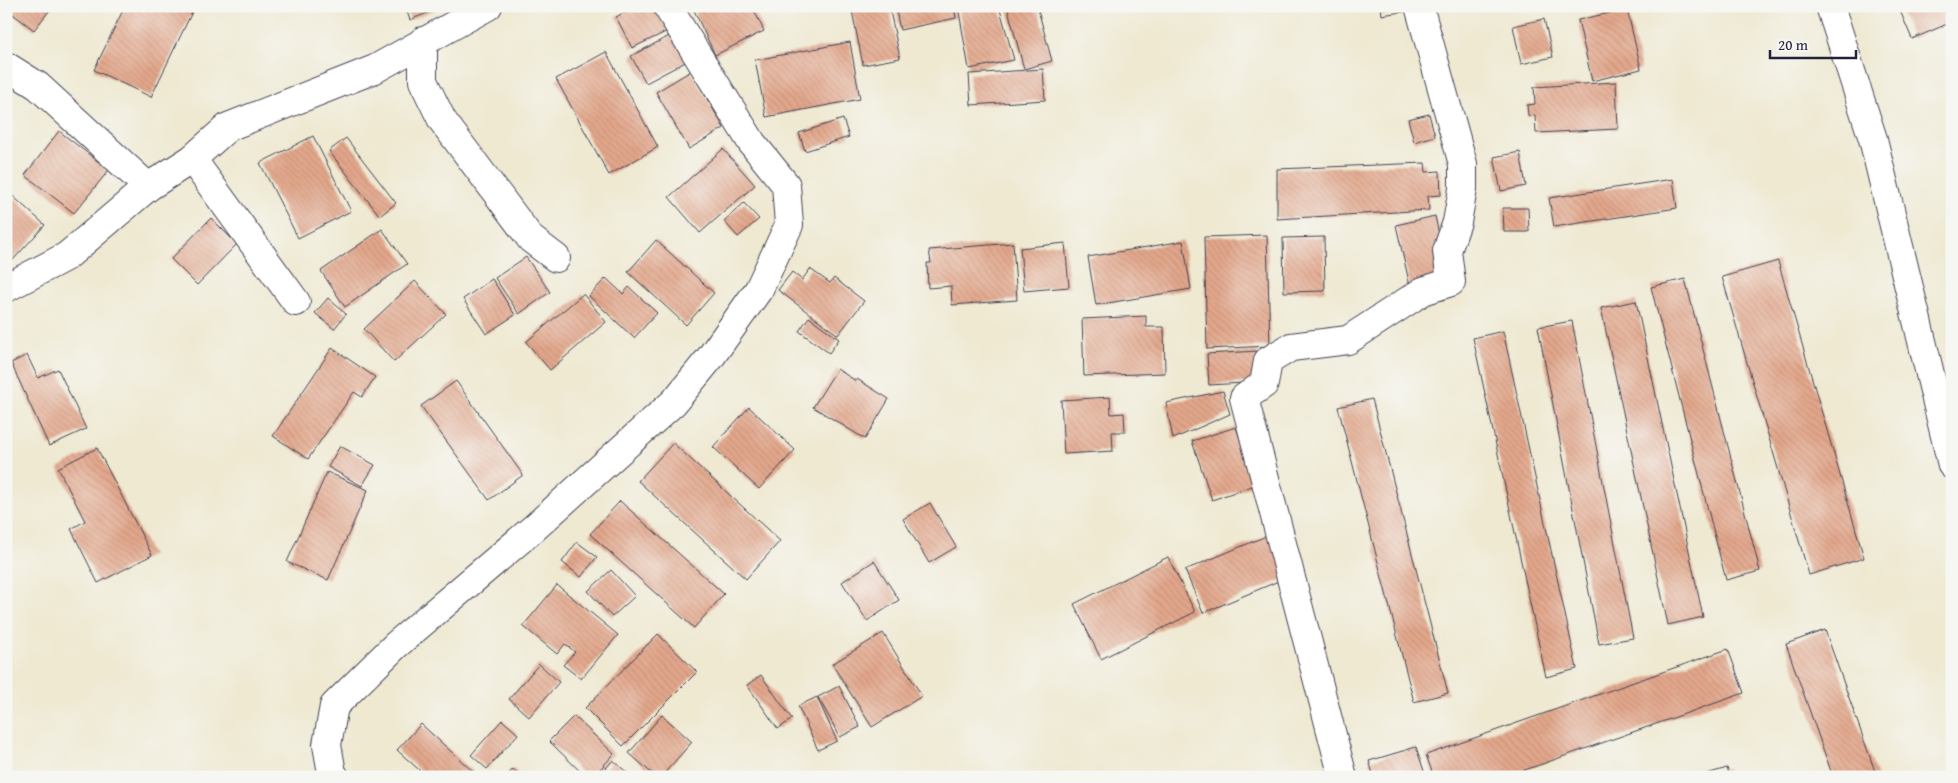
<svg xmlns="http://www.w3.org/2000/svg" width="1958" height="783" viewBox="0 0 1958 783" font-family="'Gentium Book Plus',serif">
  <defs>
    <pattern id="building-back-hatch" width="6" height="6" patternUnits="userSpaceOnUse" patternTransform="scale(1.25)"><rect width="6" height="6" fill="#e3a78b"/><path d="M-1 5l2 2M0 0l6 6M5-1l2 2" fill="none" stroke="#c28f79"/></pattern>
  </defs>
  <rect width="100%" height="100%" fill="#f6f6f2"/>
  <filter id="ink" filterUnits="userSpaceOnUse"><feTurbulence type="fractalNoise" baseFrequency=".02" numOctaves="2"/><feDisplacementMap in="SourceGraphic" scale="10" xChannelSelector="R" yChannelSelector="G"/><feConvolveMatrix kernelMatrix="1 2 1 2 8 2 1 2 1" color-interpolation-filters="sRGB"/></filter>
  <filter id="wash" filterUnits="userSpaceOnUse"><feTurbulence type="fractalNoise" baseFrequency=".0096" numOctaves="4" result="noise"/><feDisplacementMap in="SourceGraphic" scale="20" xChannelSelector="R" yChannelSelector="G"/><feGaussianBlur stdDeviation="1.12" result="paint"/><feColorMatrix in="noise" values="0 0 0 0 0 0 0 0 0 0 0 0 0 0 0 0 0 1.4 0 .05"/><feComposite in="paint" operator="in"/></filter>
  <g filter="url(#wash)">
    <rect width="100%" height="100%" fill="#efe9d2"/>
    <g id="blocks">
      <g fill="url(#building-back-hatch)">
        <polygon points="6,6 53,6 34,30 6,9"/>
        <polygon points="125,6 195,6 151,97 94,70"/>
        <polygon points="405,6 436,6 437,9 410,20"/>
        <polygon points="637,6 658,6 670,30 632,48 616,17"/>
        <polygon points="692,6 752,6 764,31 715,55"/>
        <polygon points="851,6 889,6 900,58 863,65"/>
        <polygon points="895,6 954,6 956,18 900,30"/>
        <polygon points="958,6 999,6 1014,60 969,69"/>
        <polygon points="1007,6 1037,6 1052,61 1024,69"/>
        <polygon points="1381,6 1407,6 1408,11 1382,15"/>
        <polygon points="1898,6 1952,6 1952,22 1912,39"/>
        <polygon points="1627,9 1641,69 1592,81 1578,20"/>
        <polygon points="1544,19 1553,57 1521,64 1513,26"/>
        <polygon points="677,32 691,59 646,83 631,56"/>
        <polygon points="850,42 860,99 766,117 755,60"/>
        <polygon points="606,52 658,147 609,175 556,79"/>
        <polygon points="1043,69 1045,100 971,105 969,74"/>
        <polygon points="691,71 724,128 689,149 656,92"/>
        <polygon points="1616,82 1618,129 1536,133 1535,115 1528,116 1527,105 1535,104 1534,87"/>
        <polygon points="1429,114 1435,136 1414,142 1408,119"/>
        <polygon points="843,119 849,137 805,151 799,133"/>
        <polygon points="59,131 109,170 74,213 25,175"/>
        <polygon points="313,136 351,211 298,238 260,163"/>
        <polygon points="346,138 396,203 380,216 329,151"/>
        <polygon points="723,149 755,185 700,233 669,197"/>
        <polygon points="1520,152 1526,186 1501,191 1494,157"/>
        <polygon points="1425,163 1426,172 1440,171 1441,195 1428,196 1429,210 1277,219 1277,169"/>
        <polygon points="1673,179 1677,208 1554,227 1549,198"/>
        <polygon points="6,190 45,225 13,260 6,254"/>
        <polygon points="744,203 759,219 738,237 724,221"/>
        <polygon points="1503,208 1528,208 1529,232 1504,232"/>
        <polygon points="1435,216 1448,277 1410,286 1396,225"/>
        <polygon points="211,218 237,244 197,285 171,259"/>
        <polygon points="382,229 407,264 345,307 321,271"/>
        <polygon points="1267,235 1270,346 1207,349 1204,237"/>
        <polygon points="1324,237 1325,291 1284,292 1283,238"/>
        <polygon points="656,240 714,293 686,325 628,272"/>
        <polygon points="1183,241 1191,289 1096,305 1088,257"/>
        <polygon points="1013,243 1017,300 952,305 951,286 928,288 927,263 931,263 929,250"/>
        <polygon points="1065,243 1069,287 1024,291 1020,248"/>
        <polygon points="526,257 550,292 519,314 495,278"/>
        <polygon points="1778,261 1864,558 1809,575 1722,277"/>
        <polygon points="810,269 830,283 834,278 864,301 838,335 778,290 792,272 802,280"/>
        <polygon points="606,278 623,294 629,287 657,313 634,338 589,296"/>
        <polygon points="492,279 515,315 486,334 463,299"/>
        <polygon points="1685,279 1760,571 1726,580 1651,287"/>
        <polygon points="1952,279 1952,300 1951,301 1946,281"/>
        <polygon points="415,281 446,314 394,362 364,329"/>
        <polygon points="583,294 606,322 550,370 526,342"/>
        <polygon points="328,298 346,314 334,329 315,313"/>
        <polygon points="1636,301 1703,617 1668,625 1601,308"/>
        <polygon points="1146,316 1146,327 1164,327 1165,373 1084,376 1082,319"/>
        <polygon points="809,317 839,339 829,353 799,331"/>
        <polygon points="1572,321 1633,638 1599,644 1538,327"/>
        <polygon points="1503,331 1577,669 1546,677 1473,338"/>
        <polygon points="332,348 375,377 362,397 354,392 308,459 273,436"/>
        <polygon points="1258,351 1260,382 1209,385 1207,354"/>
        <polygon points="27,355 38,378 58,369 86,429 49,446 11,363"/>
        <polygon points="837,369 856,381 857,379 889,399 865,439 813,407"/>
        <polygon points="456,381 523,475 489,500 421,406"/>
        <polygon points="1223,391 1230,414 1173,439 1166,403"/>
        <polygon points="1110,397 1111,414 1124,413 1125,432 1112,432 1113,451 1064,454 1061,400"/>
        <polygon points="1372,399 1448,693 1414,702 1338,407"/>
        <polygon points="749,407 795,450 759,489 713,447"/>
        <polygon points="1236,427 1255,485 1212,500 1192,441"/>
        <polygon points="673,443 780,541 746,579 638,481"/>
        <polygon points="340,446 375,465 362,486 328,467"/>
        <polygon points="97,448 152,555 98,583 71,529 85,521 58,468"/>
        <polygon points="327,472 368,490 328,580 287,562"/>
        <polygon points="620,501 724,594 694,628 590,534"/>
        <polygon points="930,503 956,547 929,563 903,519"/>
        <polygon points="1271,534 1288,577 1203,613 1185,570"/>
        <polygon points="577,542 597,557 581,577 562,562"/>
        <polygon points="1168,557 1195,612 1101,659 1074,604"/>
        <polygon points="874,561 899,600 867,621 842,582"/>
        <polygon points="611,570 635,596 612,617 588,591"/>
        <polygon points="557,585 618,635 581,679 563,665 575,652 565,644 557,654 523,626"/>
        <polygon points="1825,630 1877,777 1833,777 1786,644"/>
        <polygon points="883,633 922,696 872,727 832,664"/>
        <polygon points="658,634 697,672 623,746 585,708"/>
        <polygon points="1728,649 1744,693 1505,777 1434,777 1426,755"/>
        <polygon points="539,664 559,682 529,717 509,699"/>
        <polygon points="761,675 792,719 778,729 747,685"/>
        <polygon points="839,686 860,727 840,737 818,697"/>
        <polygon points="817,697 837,741 818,750 798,706"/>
        <polygon points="662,715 692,742 661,777 656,777 629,753"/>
        <polygon points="574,716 614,754 593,777 586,777 549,741"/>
        <polygon points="502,720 518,734 487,769 471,755"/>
        <polygon points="421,724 479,777 427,777 397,750"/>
        <polygon points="1416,747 1426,777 1374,777 1369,761"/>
        <polygon points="613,760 632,777 598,777"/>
        <polygon points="1727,768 1730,777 1700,777 1700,776"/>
        <polygon points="513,769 522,777 506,777"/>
      </g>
    </g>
  </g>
  <g filter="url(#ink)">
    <use href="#blocks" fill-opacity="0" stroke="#414052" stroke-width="1"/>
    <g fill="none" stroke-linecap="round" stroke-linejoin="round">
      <defs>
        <g id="minor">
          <polyline points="1830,6 1873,139 1952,465"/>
          <polyline points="423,41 423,81 442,120 531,239 556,258"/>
          <polyline points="6,66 38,86 148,187"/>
          <polyline points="192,159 296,302"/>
          <polyline points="6,288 67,256 148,187 192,159 228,127 375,69 488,6"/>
          <polyline points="335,777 332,773 327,745 334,706 396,645 534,528 674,402 710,358 759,289 789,225 786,185 752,143 667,6"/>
          <polyline points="1343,777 1244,398 1264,384 1268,361 1291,347 1348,340 1423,291 1451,282 1447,251 1457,222 1463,189 1463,164 1419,6"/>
        </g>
      </defs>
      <use href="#minor" stroke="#414052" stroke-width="30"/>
      <use href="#minor" stroke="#fff" stroke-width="28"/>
    </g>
  </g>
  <rect width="1958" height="783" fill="none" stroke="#f6f6f2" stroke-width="25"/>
  <path d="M1770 50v8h86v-8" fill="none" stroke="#22223b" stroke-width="2.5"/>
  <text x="1778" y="50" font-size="15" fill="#22223b" stroke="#f6f6f2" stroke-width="4" paint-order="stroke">20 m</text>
</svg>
